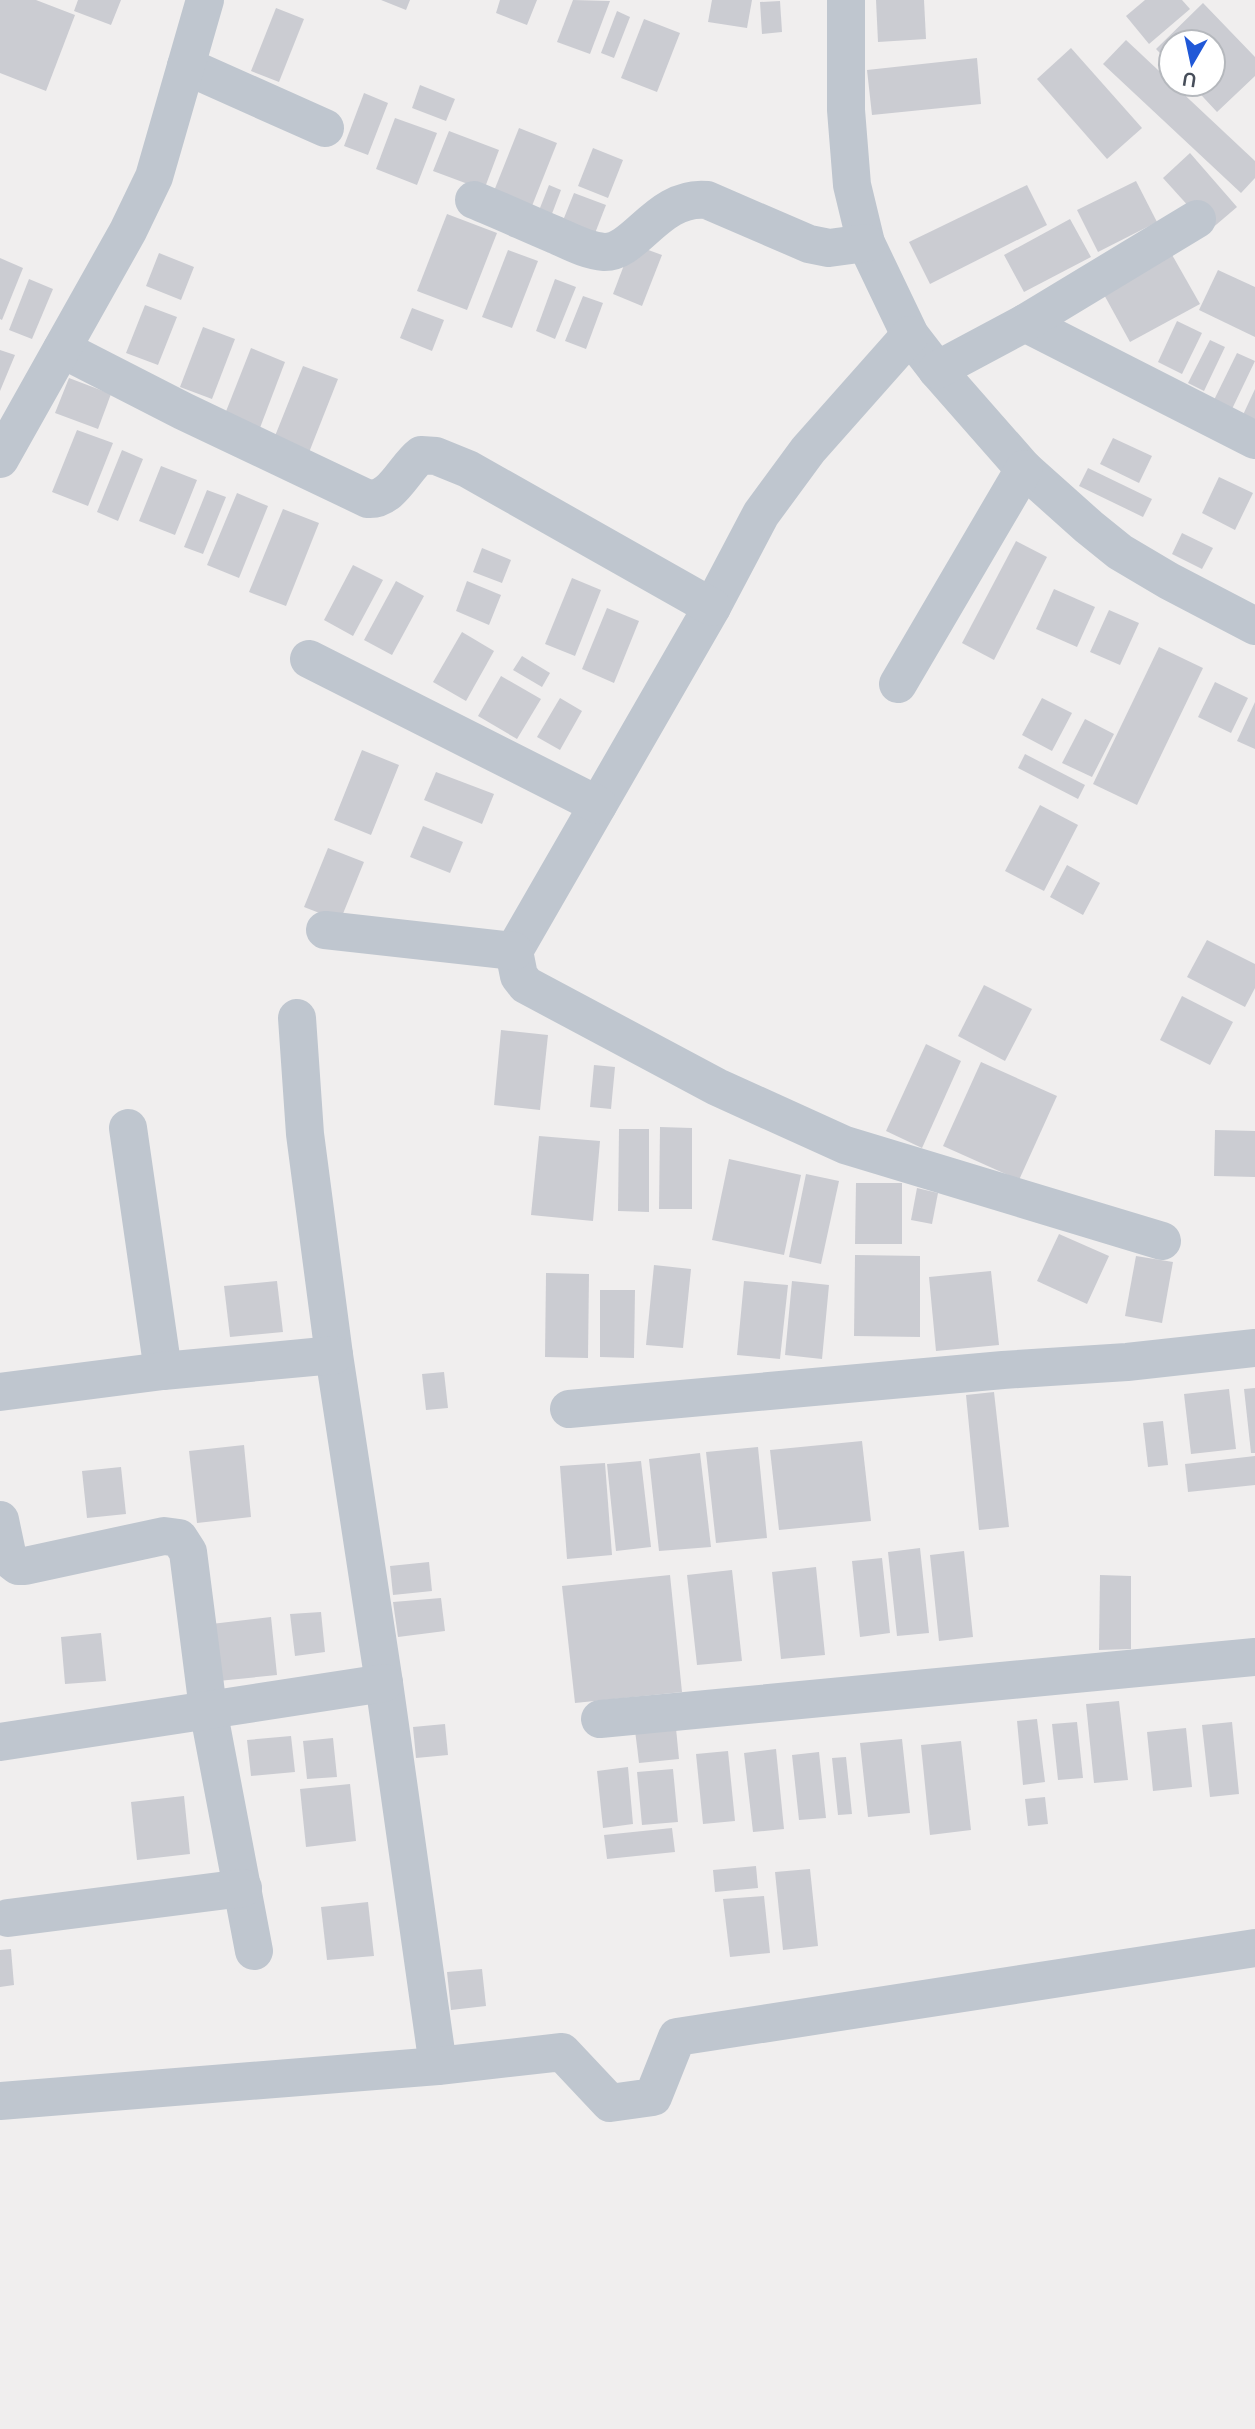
<svg xmlns="http://www.w3.org/2000/svg" width="1255" height="2429" viewBox="0 0 1255 2429" font-family="Lato,sans-serif">
  <rect width="100%" height="100%" fill="#f0eeee"/>
  <g fill="#cbccd2">
    <polygon points="0,0 36,0 75,15 46,91 0,73"/>
    <polygon points="78,0 121,0 111,25 74,11"/>
    <polygon points="381,0 410,0 406,10"/>
    <polygon points="500,0 537,0 527,25 496,13"/>
    <polygon points="573,0 610,1 590,54 557,42"/>
    <polygon points="712,0 752,0 747,28 708,22"/>
    <polygon points="876,0 924,0 926,39 878,42"/>
    <polygon points="1145,0 1182,0 1190,9 1149,44 1126,16"/>
    <polygon points="780,1 782,32 762,34 760,2"/>
    <polygon points="1203,3 1255,57 1255,76 1217,112 1191,84 1213,84 1213,42 1171,42 1171,64 1156,49"/>
    <polygon points="276,8 304,19 279,82 251,71"/>
    <polygon points="617,11 630,17 614,58 601,53"/>
    <polygon points="644,19 680,33 657,92 621,78"/>
    <polygon points="1126,40 1255,161 1255,178 1241,193 1103,64"/>
    <polygon points="1071,48 1142,128 1107,159 1037,79"/>
    <polygon points="977,58 981,104 872,115 867,70"/>
    <polygon points="420,85 455,99 446,121 412,108"/>
    <polygon points="364,93 388,103 368,155 344,146"/>
    <polygon points="395,118 437,133 417,185 376,169"/>
    <polygon points="519,128 557,143 528,216 490,201"/>
    <polygon points="449,131 499,150 484,190 433,171"/>
    <polygon points="593,148 623,160 608,198 578,186"/>
    <polygon points="1190,153 1237,207 1210,230 1163,178"/>
    <polygon points="1136,181 1157,222 1098,252 1077,210"/>
    <polygon points="549,185 561,190 550,219 538,213"/>
    <polygon points="1027,185 1047,225 930,284 909,242"/>
    <polygon points="574,193 606,205 592,241 560,228"/>
    <polygon points="447,214 497,233 467,310 417,291"/>
    <polygon points="1070,219 1091,257 1024,292 1004,255"/>
    <polygon points="632,244 662,255 642,306 613,294"/>
    <polygon points="508,250 538,261 512,328 482,317"/>
    <polygon points="159,253 194,267 181,300 146,286"/>
    <polygon points="1171,253 1200,304 1130,342 1102,291"/>
    <polygon points="0,258 23,268 2,320 0,319"/>
    <polygon points="1218,270 1255,287 1255,337 1199,310"/>
    <polygon points="29,279 53,289 32,339 9,330"/>
    <polygon points="555,279 576,287 555,339 536,331"/>
    <polygon points="583,296 603,303 586,349 565,341"/>
    <polygon points="145,305 177,317 158,365 126,353"/>
    <polygon points="412,308 444,320 432,351 400,338"/>
    <polygon points="1177,321 1202,333 1182,374 1158,362"/>
    <polygon points="203,327 235,339 212,399 180,387"/>
    <polygon points="1210,340 1225,347 1204,391 1188,383"/>
    <polygon points="251,348 285,362 258,433 223,419"/>
    <polygon points="0,350 15,355 0,391"/>
    <polygon points="1237,353 1255,361 1232,409 1214,400"/>
    <polygon points="303,366 338,379 306,460 271,446"/>
    <polygon points="69,378 111,394 98,429 55,413"/>
    <polygon points="1255,389 1255,423 1242,417"/>
    <polygon points="77,430 113,443 88,506 52,492"/>
    <polygon points="1113,438 1152,456 1139,483 1100,464"/>
    <polygon points="122,450 143,459 118,521 97,512"/>
    <polygon points="161,466 197,480 175,535 139,521"/>
    <polygon points="1088,468 1152,499 1143,517 1079,486"/>
    <polygon points="1219,477 1253,493 1235,530 1202,513"/>
    <polygon points="207,490 226,497 203,554 184,547"/>
    <polygon points="237,493 268,506 239,578 207,565"/>
    <polygon points="283,509 319,523 286,606 249,592"/>
    <polygon points="1182,533 1213,548 1202,569 1172,554"/>
    <polygon points="1016,541 1047,557 994,660 962,643"/>
    <polygon points="482,548 511,560 502,583 473,572"/>
    <polygon points="353,565 383,580 353,636 324,620"/>
    <polygon points="572,578 601,590 575,656 545,644"/>
    <polygon points="396,581 424,596 392,655 364,640"/>
    <polygon points="467,581 501,595 489,625 456,611"/>
    <polygon points="1054,589 1095,607 1077,647 1036,629"/>
    <polygon points="607,608 639,621 614,683 582,669"/>
    <polygon points="1109,610 1139,623 1120,665 1090,652"/>
    <polygon points="462,632 494,651 466,701 433,682"/>
    <polygon points="1159,647 1203,668 1137,805 1093,784"/>
    <polygon points="522,656 550,673 542,687 513,670"/>
    <polygon points="501,676 541,699 517,739 478,716"/>
    <polygon points="1215,682 1248,698 1231,733 1198,717"/>
    <polygon points="560,698 582,711 560,750 537,737"/>
    <polygon points="1042,698 1072,713 1052,751 1022,735"/>
    <polygon points="1255,702 1255,749 1237,741"/>
    <polygon points="1085,719 1114,734 1092,777 1062,763"/>
    <polygon points="362,750 399,765 371,835 334,820"/>
    <polygon points="1025,754 1085,785 1078,799 1018,768"/>
    <polygon points="436,772 494,794 482,824 424,800"/>
    <polygon points="1040,805 1078,825 1044,891 1005,871"/>
    <polygon points="423,826 463,842 450,873 410,857"/>
    <polygon points="328,848 364,862 340,921 304,907"/>
    <polygon points="1067,865 1100,883 1083,915 1050,897"/>
    <polygon points="1207,940 1255,964 1255,988 1245,1007 1187,977"/>
    <polygon points="984,985 1032,1009 1005,1061 958,1036"/>
    <polygon points="1182,996 1233,1022 1210,1065 1160,1040"/>
    <polygon points="501,1030 548,1035 540,1110 494,1105"/>
    <polygon points="926,1044 961,1061 922,1148 886,1131"/>
    <polygon points="981,1062 1057,1096 1019,1180 943,1146"/>
    <polygon points="594,1065 615,1067 611,1109 590,1107"/>
    <polygon points="660,1127 692,1128 692,1209 659,1209"/>
    <polygon points="619,1129 649,1129 649,1212 618,1211"/>
    <polygon points="1215,1130 1255,1131 1255,1177 1214,1176"/>
    <polygon points="539,1136 600,1141 593,1221 531,1215"/>
    <polygon points="729,1159 801,1175 784,1255 712,1240"/>
    <polygon points="806,1174 839,1181 821,1264 789,1257"/>
    <polygon points="856,1183 902,1183 902,1244 855,1244"/>
    <polygon points="917,1188 938,1193 932,1224 911,1220"/>
    <polygon points="1059,1234 1109,1256 1087,1304 1037,1281"/>
    <polygon points="855,1255 920,1256 920,1337 854,1336"/>
    <polygon points="1136,1256 1173,1262 1162,1323 1125,1316"/>
    <polygon points="654,1265 691,1269 683,1348 646,1345"/>
    <polygon points="991,1271 999,1345 936,1351 929,1277"/>
    <polygon points="546,1273 589,1274 588,1358 545,1357"/>
    <polygon points="277,1281 283,1332 230,1337 224,1286"/>
    <polygon points="744,1281 788,1285 780,1359 737,1355"/>
    <polygon points="792,1281 829,1285 822,1359 785,1355"/>
    <polygon points="600,1290 635,1290 634,1358 600,1357"/>
    <polygon points="444,1372 448,1408 426,1410 422,1374"/>
    <polygon points="1255,1388 1255,1453 1251,1453 1244,1389"/>
    <polygon points="1229,1389 1236,1449 1191,1454 1184,1394"/>
    <polygon points="994,1392 1009,1527 979,1530 966,1395"/>
    <polygon points="1163,1421 1168,1465 1148,1467 1143,1423"/>
    <polygon points="862,1441 871,1521 779,1530 770,1450"/>
    <polygon points="244,1445 251,1517 197,1523 189,1451"/>
    <polygon points="758,1447 767,1538 716,1543 706,1452"/>
    <polygon points="700,1453 711,1547 659,1551 649,1459"/>
    <polygon points="1255,1456 1255,1485 1188,1492 1185,1464"/>
    <polygon points="641,1461 651,1547 616,1551 607,1464"/>
    <polygon points="605,1463 612,1555 567,1559 560,1466"/>
    <polygon points="121,1467 126,1514 87,1518 82,1471"/>
    <polygon points="920,1548 929,1633 897,1636 888,1552"/>
    <polygon points="964,1551 973,1637 939,1641 930,1555"/>
    <polygon points="882,1558 890,1633 860,1637 852,1561"/>
    <polygon points="429,1562 432,1591 393,1595 390,1566"/>
    <polygon points="816,1567 825,1655 781,1659 772,1572"/>
    <polygon points="732,1570 742,1661 697,1665 687,1575"/>
    <polygon points="670,1575 682,1692 575,1703 562,1586"/>
    <polygon points="1100,1575 1131,1576 1131,1649 1099,1650"/>
    <polygon points="441,1598 445,1631 398,1637 393,1602"/>
    <polygon points="321,1612 325,1652 295,1656 290,1614"/>
    <polygon points="271,1617 277,1675 208,1682 203,1625"/>
    <polygon points="101,1633 106,1681 65,1684 61,1637"/>
    <polygon points="1119,1701 1128,1780 1094,1783 1086,1704"/>
    <polygon points="675,1718 679,1759 639,1763 634,1722"/>
    <polygon points="1037,1719 1045,1782 1023,1785 1017,1721"/>
    <polygon points="1077,1722 1083,1778 1058,1780 1052,1724"/>
    <polygon points="1232,1722 1239,1794 1210,1797 1202,1725"/>
    <polygon points="445,1724 448,1755 416,1758 413,1727"/>
    <polygon points="1186,1728 1192,1787 1153,1791 1147,1732"/>
    <polygon points="291,1736 295,1772 251,1776 247,1740"/>
    <polygon points="333,1738 337,1777 307,1779 303,1741"/>
    <polygon points="902,1739 910,1813 868,1817 860,1743"/>
    <polygon points="961,1741 971,1830 930,1835 921,1745"/>
    <polygon points="776,1749 784,1829 753,1832 744,1753"/>
    <polygon points="728,1751 735,1821 703,1824 696,1754"/>
    <polygon points="819,1752 826,1818 799,1820 792,1755"/>
    <polygon points="846,1757 852,1814 838,1815 832,1758"/>
    <polygon points="628,1767 633,1824 603,1828 597,1771"/>
    <polygon points="673,1769 678,1822 642,1825 637,1772"/>
    <polygon points="350,1784 356,1841 306,1847 300,1789"/>
    <polygon points="184,1796 190,1854 137,1860 131,1802"/>
    <polygon points="1045,1797 1048,1824 1028,1826 1025,1799"/>
    <polygon points="672,1828 675,1852 607,1859 604,1835"/>
    <polygon points="756,1866 758,1888 715,1892 713,1870"/>
    <polygon points="810,1869 818,1946 783,1950 775,1872"/>
    <polygon points="764,1896 770,1953 730,1957 723,1899"/>
    <polygon points="368,1902 374,1956 327,1960 321,1907"/>
    <polygon points="11,1949 14,1985 0,1987 0,1950"/>
    <polygon points="482,1969 486,2006 451,2010 447,1972"/>
  </g>
  <g fill="none" stroke-linecap="round" stroke-linejoin="round">
    <g stroke="#bfc6cf" stroke-width="38">
      <polyline points="846,0 846,110 852,185 866,243 910,335 937,370 1024,469 1089,527 1120,552 1169,581 1255,626"/>
      <polyline points="186,66 325,128"/>
      <path d="M474,200C501,211 527,223 553,234C569,241 587,251 604,252C636,253 658,195 707,200L809,244L829,248L866,243"/>
      <polyline points="1025,323 1255,440"/>
      <polyline points="910,335 808,450 761,514 712,607 514,951 519,976 526,985 717,1087 845,1145 1162,1241"/>
      <path d="M62,349L183,411L368,499C392,501 404,468 421,455L436,456L468,469L712,607"/>
      <polyline points="937,370 1025,323 1197,219"/>
      <polyline points="0,459 128,231 154,177 205,0"/>
      <polyline points="309,659 598,805"/>
      <polyline points="898,684 1024,469"/>
      <polyline points="325,930 514,951"/>
      <polyline points="297,1018 305,1134 334,1355 384,1683 438,2066"/>
      <polyline points="128,1128 163,1371"/>
      <polyline points="0,1392 163,1371 334,1355"/>
      <polyline points="569,1409 1003,1370 1127,1362 1255,1348"/>
      <polyline points="0,1520 8,1558 18,1566 25,1566 164,1536 179,1538 188,1552 208,1709 254,1951"/>
      <polyline points="600,1719 1255,1657"/>
      <polyline points="0,1742 384,1683"/>
      <polyline points="8,1918 243,1888"/>
      <polyline points="0,2101 438,2066 562,2052 610,2103 653,2097 677,2037 1255,1948"/>
    </g>
  </g>
  <g transform="translate(1192 63) rotate(189)"><circle r="33" fill="#ffffff" stroke="#b5b8bd" stroke-width="2"/>
  <path d="M0-5L12 26L0 18L-12 26Z" fill="#2058d7"/>
  <text y="-10" font-size="19" font-weight="bold" text-anchor="middle" fill="#474e5a">U</text>
  </g>
</svg>
